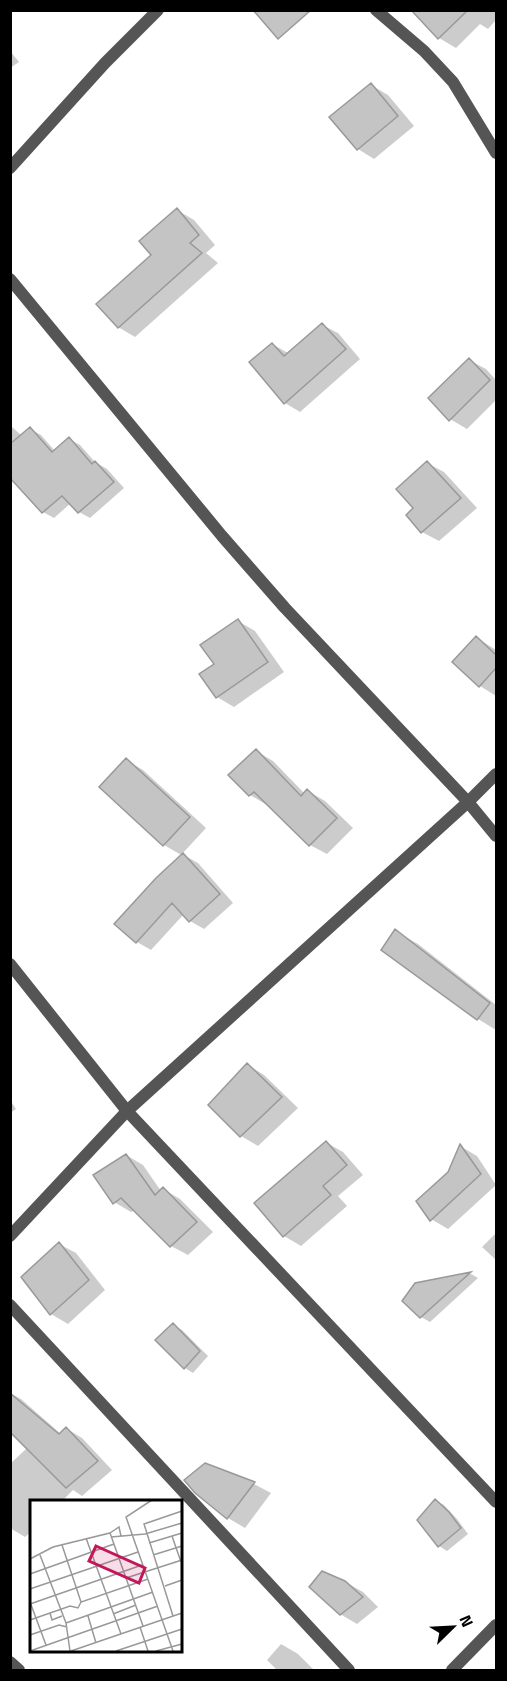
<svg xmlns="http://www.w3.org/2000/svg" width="507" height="1681" viewBox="0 0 507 1681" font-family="'Titillium Web',sans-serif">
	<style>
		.shadow { fill: #0003 }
		.building { fill: #c4c4c4; stroke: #999; stroke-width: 1.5 }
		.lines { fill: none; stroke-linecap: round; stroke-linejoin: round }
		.minor { stroke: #555; stroke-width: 12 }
		.inset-road { fill: none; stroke: #999; stroke-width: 1.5 }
		.view { fill: #c2185b; fill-opacity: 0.15; stroke: #c2185b; stroke-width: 3 }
		.inset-edge { fill: none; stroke: #000; stroke-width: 3 }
	</style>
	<rect width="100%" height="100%" fill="#fff"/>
	<path class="shadow" d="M413 10H496V20L488 29 480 24 456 48 439 38Z
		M10 51 19 62 10 68Z
		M371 85 388 95 414 126 374 159 358 149Z
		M177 210 194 220 215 245 206 253 218 263 135 337 118 327 153 255Z
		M322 325 338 333 360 359 300 412 285 403 251 363 272 344 288 353Z
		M469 360 486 369 496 380V400L467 429 450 419Z
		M10 425 22 436 30 429 41 435 55 451 69 439 80 445 95 462 107 469 124 488 90 518 79 512 71 503 54 518 43 512 10 475Z
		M427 463 444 472 477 508 439 541 422 532Z
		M238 621 255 631 284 672 234 707 217 697 216 665Z
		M477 638 496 650V696L480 686Z
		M256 751 273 761 305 794 308 791 325 801 353 828 327 854 310 845 268 804 267 805 250 795Z
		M126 760 143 770 206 828 182 854 198 863 233 903 204 929 190 921 184 914 151 950 137 942 183 856 164 845 101 787Z
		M395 931 418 944 496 1005V1030L478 1019 383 949Z
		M248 1065 264 1075 298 1108 258 1146 241 1136Z
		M10 1100 16 1109 10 1113Z
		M327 1143 343 1152 363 1175 338 1196 347 1206 301 1246 284 1236Z
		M460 1146 477 1156 496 1185 448 1229 431 1219Z
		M126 1155 143 1165 161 1191 163 1189 180 1199 213 1232 188 1255 171 1246 135 1210 131 1212 114 1202Z
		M496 1233V1260L482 1247Z
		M59 1244 76 1253 105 1290 68 1324 51 1314Z
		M471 1274 478 1278 430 1322 421 1317 416 1284Z
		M173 1325 182 1330 208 1356 193 1373 185 1368 157 1340Z
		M10 1393 21 1399 61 1434 67 1429 82 1438 112 1470 82 1496 73 1490 62 1501H32V1531L25 1537 10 1528V1464L26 1449 10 1433Z
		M205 1464 254 1484 271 1493 245 1528 228 1518 196 1491Z
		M436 1501 444 1505 457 1519 468 1534 447 1551 439 1546 419 1520Z
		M345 1582 363 1592 378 1607 357 1624 340 1614Z
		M281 1644 298 1654 314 1670H277L267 1660Z"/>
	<path class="building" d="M253 10H311L278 39Z
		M411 10H468L438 39Z
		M371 83 398 116 357 150 329 117Z
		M177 208 199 235 190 243 202 253 118 328 96 304 151 255 139 241Z
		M322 323 346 349 284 404 249 362 272 343 284 356Z
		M469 358 490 380 449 421 428 398Z
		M30 427 52 452 69 437 92 464 95 461 114 482 78 513 62 496 42 513 10 478V444Z
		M427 461 461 498 421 533 406 515 413 508 396 489Z
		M238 619 268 662 216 698 199 674 214 664 200 645Z
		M476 636 496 655V668L479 687 452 662Z
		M256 749 301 796 307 789 337 818 309 846 254 792 249 796 228 775Z
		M126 758 190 817 163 846 99 787Z
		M183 853 220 894 189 922 172 903 136 943 114 924 156 878Z
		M395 929 490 1003 477 1020 381 950Z
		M247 1063 282 1097 240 1137 208 1105Z
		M326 1141 347 1165 323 1186 331 1195 283 1237 254 1203Z
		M460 1144 481 1174 430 1221 416 1201 448 1172Z
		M126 1154 155 1195 163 1187 197 1222 170 1247 121 1198 113 1204 93 1175Z
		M59 1242 89 1280 50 1315 21 1277Z
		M471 1272 420 1318 402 1301 415 1283Z
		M173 1323 200 1351 184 1369 155 1340Z
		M10 1393 59 1434 66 1427 98 1461 66 1488 10 1432Z
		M205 1463 255 1482 227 1519 195 1493 184 1480Z
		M435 1499 449 1512 461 1528 438 1547 417 1520Z
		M322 1571 345 1581 363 1597 340 1615 309 1587Z"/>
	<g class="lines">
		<path class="minor" d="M376 10 424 51 453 82 496 153
			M10 168 105 63 158 10
			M10 279 222 536 285 608 468 802 496 836
			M10 964 127 1111 496 1502
			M10 1236 127 1111 468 802 496 774
			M10 1305 349 1670
			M10 1662 19 1670
			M452 1670 496 1625"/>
	</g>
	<g transform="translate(30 1500)">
		<rect width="152" height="152" fill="#fff"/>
		<path class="inset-road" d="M122 0 96 17 143 151M80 33 89 27 91 36M142 36 151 62M81 37 115 34 152 23M56 38 91 134M119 43 152 33M32 45 51 102M10 55 36 123 40 151M123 55 152 46M0 59 23 47 80 33 113 126M0 74 84 44M96 78 152 60M135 86 152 80M0 89 108 52M0 102 16 145M0 104 112 65M20 113 22 120 32 116M83 114 106 105M58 116 66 143M143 116 114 24 152 11M0 120 40 106 48 108 51 102 118 79M36 123 123 92M110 127 118 151M0 135 29 125 37 127M0 151 128 106M41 151 152 113M86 151 152 129M126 151 152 144"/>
		<path class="view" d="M66 46 115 68 109 83 59 61Z"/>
		<rect width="152" height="152" class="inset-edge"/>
	</g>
	<rect width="507" height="1681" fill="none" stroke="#000000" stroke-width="24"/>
	<g transform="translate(453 1627) rotate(66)" stroke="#ffffff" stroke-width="4.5" paint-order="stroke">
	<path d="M0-4.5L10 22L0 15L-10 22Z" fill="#000000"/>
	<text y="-9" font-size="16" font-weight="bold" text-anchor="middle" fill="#000000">N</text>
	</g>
</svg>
